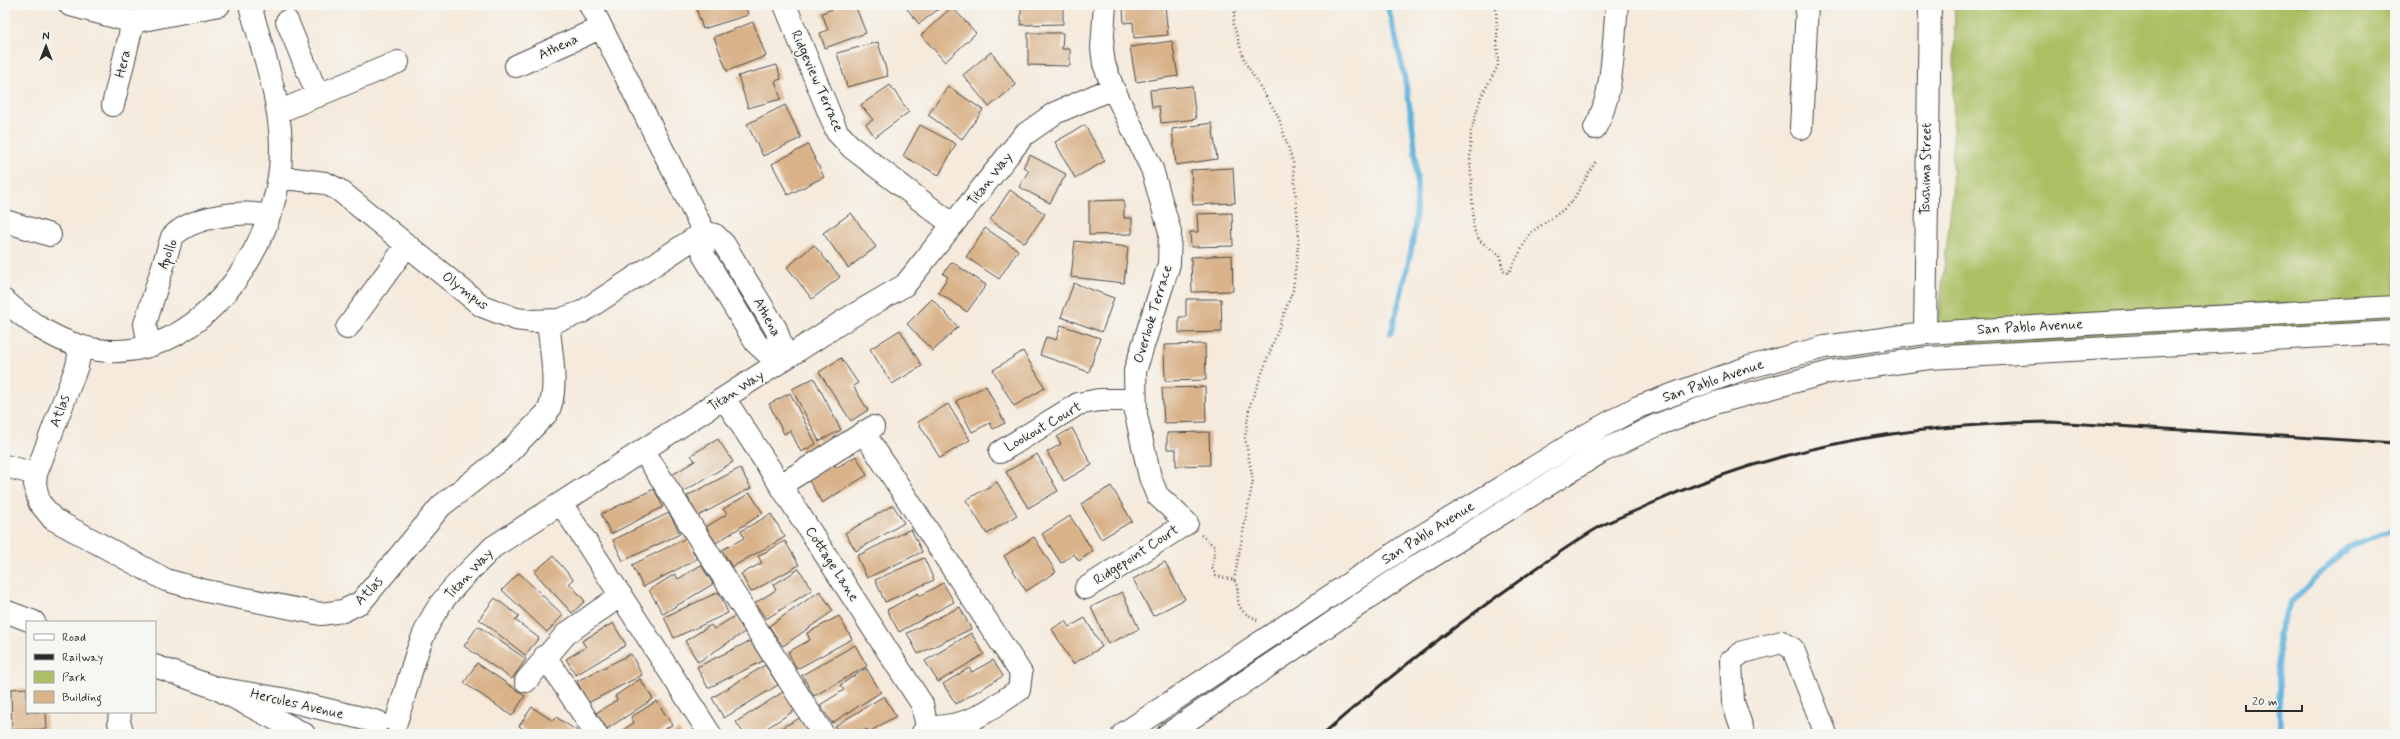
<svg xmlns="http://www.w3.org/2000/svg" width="2400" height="739" viewBox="0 0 2400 739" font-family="Mynerve,sans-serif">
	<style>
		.green { fill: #abbf64; stroke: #6b7548 }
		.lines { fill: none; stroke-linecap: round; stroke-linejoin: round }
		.stream { stroke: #62b4dd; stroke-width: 5.5 }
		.building { fill: #d9b28a }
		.minor-casing { stroke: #494846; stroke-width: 24 }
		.major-casing { stroke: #494846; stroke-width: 24 }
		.path { stroke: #494846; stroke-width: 2.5; stroke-dasharray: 1 3; stroke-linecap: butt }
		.minor { stroke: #fff; stroke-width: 22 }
		.major { stroke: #fff; stroke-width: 22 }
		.rail { stroke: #2b2b2b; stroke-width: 3 }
		.labels { text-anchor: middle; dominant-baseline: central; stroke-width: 3.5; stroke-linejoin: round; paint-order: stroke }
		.street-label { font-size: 14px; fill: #2b2b2b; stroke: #f6f6f2 }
	</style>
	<rect width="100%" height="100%" fill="#f6f6f2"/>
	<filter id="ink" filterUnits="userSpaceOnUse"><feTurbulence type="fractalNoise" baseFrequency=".025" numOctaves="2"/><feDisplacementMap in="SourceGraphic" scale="8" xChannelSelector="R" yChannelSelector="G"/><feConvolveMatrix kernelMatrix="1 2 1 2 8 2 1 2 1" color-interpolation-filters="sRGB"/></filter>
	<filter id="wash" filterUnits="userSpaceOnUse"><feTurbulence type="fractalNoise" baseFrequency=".012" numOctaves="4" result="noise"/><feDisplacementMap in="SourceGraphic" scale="16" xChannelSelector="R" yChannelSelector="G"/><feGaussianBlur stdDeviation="0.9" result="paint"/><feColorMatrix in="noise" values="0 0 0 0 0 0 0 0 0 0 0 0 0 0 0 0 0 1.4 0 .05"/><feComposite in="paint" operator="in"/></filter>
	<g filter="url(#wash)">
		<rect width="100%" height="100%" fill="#f5eadc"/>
		<path class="green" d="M1955 5H2395V322L1970 356 1937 329 1952 199Z"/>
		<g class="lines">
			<path class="stream" d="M1387 5C1407 75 1426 172 1412 245 1407 274 1398 304 1391 333
				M2280 734 2278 635 2291 602 2348 547 2389 531 2395 526"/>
		</g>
		<g id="blocks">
			<path class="building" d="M695 5H745L748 15 703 29Z
				M843 5H855L866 33 825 48 820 33 828 30 822 13Z
				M904 5H944L919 24Z
				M1021 5H1063V24L1021 25Z
				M1134 5H1165L1168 35 1134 38 1133 22 1124 23 1123 6Z
				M952 7 976 33 945 62 921 35Z
				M753 22 766 56 727 71 714 37Z
				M1028 33H1063L1062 49H1070V66L1028 65Z
				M1172 41 1178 76 1136 82 1130 47Z
				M878 42 888 76 847 87 837 53Z
				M991 52 1016 85 989 107 963 75Z
				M777 65 781 79 775 81 781 99 748 108 738 76Z
				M890 85 909 112 875 137 866 124 873 120 861 105Z
				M948 86 983 110 962 139 928 115Z
				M1192 86 1196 119 1161 123 1159 106 1152 107 1150 90Z
				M785 105 801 138 763 156 747 124Z
				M1212 123 1217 159 1176 165 1172 129Z
				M920 125 956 144 939 175 903 156Z
				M1085 125 1105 161 1075 178 1055 142Z
				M808 145 824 177 788 195 772 164Z
				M1030 155 1066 174 1050 203 1019 187 1029 170 1023 167Z
				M1233 168 1235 203 1193 205 1191 170Z
				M1010 190 1045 214 1025 243 990 220Z
				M1124 200V218H1132V234L1089 235V201Z
				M851 213 876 247 848 268 823 233Z
				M1232 213 1233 246 1191 247 1190 232H1198L1197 214Z
				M985 228 1018 250 999 279 966 257Z
				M1075 241 1128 247 1124 283 1071 277Z
				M814 245 840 277 812 299 787 267Z
				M1232 255 1233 291 1192 292 1191 257Z
				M952 262 986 285 967 312 938 292 948 277 943 274Z
				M1074 283 1114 298 1102 332 1061 317Z
				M932 299 958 327 933 351 907 324Z
				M1186 299H1221L1222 332 1179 333V317H1186Z
				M1061 325 1100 338 1089 372 1040 355 1046 337 1056 340Z
				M900 330 922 366 892 384 870 349Z
				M1205 344 1206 380 1165 381 1164 345Z
				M1023 351 1045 388 1014 406 993 370Z
				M841 358 858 383 853 386 868 410 851 421 819 372Z
				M814 378 841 430 819 441 792 389Z
				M986 386 1005 423 993 429 990 423 972 432 956 401Z
				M1205 387 1206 422 1164 423 1162 388Z
				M790 393 816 444 801 452 790 430 784 434 769 404Z
				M948 404 970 440 940 458 918 422Z
				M1072 428 1092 465 1064 481 1047 452 1061 444 1057 437Z
				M1209 432 1210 465 1176 466V449H1167V433Z
				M718 439 733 462 683 492 672 475 695 461 691 455Z
				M1037 454 1058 491 1028 508 1006 472Z
				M856 456 867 475 822 503 808 479 834 464 836 468Z
				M740 468 751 488 698 516 687 496Z
				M997 482 1017 515 987 534 966 500Z
				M1111 486 1132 521 1101 539 1081 504Z
				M654 489 663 507 611 534 601 514Z
				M750 493 763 513 716 543 706 527 727 514 723 509Z
				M893 505 904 523 856 551 845 533Z
				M669 513 680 534 623 561 613 540Z
				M771 514 785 537 732 567 722 550 744 538 741 531Z
				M1070 516 1093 551 1079 561 1074 554 1061 563 1042 534Z
				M911 529 922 552 867 578 857 556Z
				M1034 537 1056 572 1026 591 1004 556Z
				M686 538 697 559 643 587 632 565Z
				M785 541 799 565 751 592 741 574 762 563 758 556Z
				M553 556 573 579 569 583 585 601 572 613 534 572Z
				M924 558 934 580 885 602 875 580Z
				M1165 562 1185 599 1153 616 1133 579Z
				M701 565 713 584 663 614 649 590 675 574 678 579Z
				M799 569 812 590 766 619 755 603 776 590 773 585Z
				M519 573 563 615 547 632 502 590Z
				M943 583 954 602 899 632 887 610 918 593 920 596Z
				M820 591 833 611 783 646 769 626Z
				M719 592 728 613 674 638 664 617Z
				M1122 592 1139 629 1108 644 1091 607Z
				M495 598 519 616 515 620 539 638 525 655 479 619Z
				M960 607 971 629 918 654 907 633Z
				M735 616 745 632 698 662 685 641 711 625 714 629Z
				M839 616 852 639 797 669 788 652 810 640 807 633Z
				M1085 618 1102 647 1073 664 1052 629 1065 621 1069 627Z
				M613 623 626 645 576 675 566 659 586 647 582 641Z
				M478 626 526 659 512 679 464 646Z
				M971 633 984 654 938 682 925 661Z
				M752 640 763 661 708 688 697 667Z
				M855 645 867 666 814 696 802 675Z
				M631 654 642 675 588 703 577 681Z
				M993 660 1003 676 956 704 943 684 969 668 972 672Z
				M477 663 525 696 512 716 464 683Z
				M765 665 778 685 724 718 712 698Z
				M866 668 881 692 832 723 820 705 844 690 840 685Z
				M640 679 653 699 607 729 596 713 617 700 615 696Z
				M27 688V712H46L47 729 12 730 11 689Z
				M783 692 795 710 758 734H744L736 722Z
				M884 696 896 716 869 732 867 729 858 734H840L835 726Z
				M657 701 672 725 657 734H616L634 723 631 717Z
				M532 707 553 721 556 717 582 734H531L519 726Z
				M802 717 810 734H769Z
				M679 729 682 734H671Z"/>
		</g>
	</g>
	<g filter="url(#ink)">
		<use href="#blocks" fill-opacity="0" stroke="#494846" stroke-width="1"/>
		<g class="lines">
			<g class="minor-casing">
				<path id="minor" d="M70 5 133 22 219 5
					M785 5 837 132 852 148 953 225
					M287 21 318 96
					M516 66 600 28
					M113 105 133 22
					M278 112 398 62
					M1595 128C1614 95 1613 42 1617 5
					M1801 128 1807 5
					M279 177 325 183 339 190 482 306 516 319 532 321 559 320 582 312 704 232 590 5
					M5 221 50 235
					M704 232 715 235 724 244 776 329 781 345 783 360 768 354 756 343 704 256 702 244Z
					M5 301C28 321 51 338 80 346 182 376 266 267 279 177 288 119 265 60 250 5
					M347 328 407 245
					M1925 333 1930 5
					M81 346 77 366 36 474 35 484 39 502 53 519 166 580 206 591 321 614 343 611 361 602 441 506 506 455 547 413C560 392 550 346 548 321
					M149 346 145 324 172 237C192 216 242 210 269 216
					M724 398 922 704 927 727 922 734
					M864 433 1021 673 1019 690C986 712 969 728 927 727
					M643 450 823 734
					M1000 452 1078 404 1099 400H1135
					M5 466 36 474
					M781 485 873 427
					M561 503 710 734
					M1086 588 1187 523 1157 495 1150 477 1136 415 1135 371 1169 264 1170 232 1152 169 1113 88 1104 64 1102 48 1105 5
					M5 611 34 622
					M545 656 596 734
					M155 666 216 688 304 734
					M526 681 566 634 621 595
					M216 688 282 699 378 722
					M120 712 119 722 123 734
					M396 722C409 684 416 640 439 606 454 584 475 566 493 547L845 320 905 285 1024 135 1055 113 1113 88
					M1744 734 1733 702 1731 661 1743 652 1782 642 1793 649 1826 734"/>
			</g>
			<g class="major-casing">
				<path id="major" d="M1123 734 1407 545 1590 433 1638 407 1749 367 1825 347 1925 333 2395 307
					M1168 734 1407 572 1601 452 1657 425 1715 403 1830 372 1929 358 2395 332"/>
			</g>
			<path class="path" d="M1496 5 1498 66 1481 97 1471 131 1470 158 1474 230 1480 241 1500 255 1503 270 1508 273 1511 269 1530 233 1563 210 1573 200 1596 161
				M1201 535 1215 547 1212 568 1216 576 1234 580C1242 593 1234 600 1242 610 1245 615 1253 616 1258 621
				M1234 580 1253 480 1245 438 1249 408 1293 290 1299 237 1293 162 1278 116 1245 62 1233 23 1236 5"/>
			<use href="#minor" class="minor"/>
			<use href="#major" class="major"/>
			<path class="rail" d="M1323 734C1381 683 1443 635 1506 590 1537 568 1568 545 1601 526 1615 519 1631 513 1646 506 1776 446 1908 424 2051 422L2395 443"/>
		</g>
	</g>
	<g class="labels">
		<g class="street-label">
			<text transform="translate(558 47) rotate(-25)">Athena</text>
			<text transform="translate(123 64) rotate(-77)">Hera</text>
			<text transform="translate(817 81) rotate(66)">Ridgeview Terrace</text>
			<text transform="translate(1926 169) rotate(-89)">Tsushima Street</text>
			<text transform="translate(990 179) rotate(-52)">Titan Way</text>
			<text transform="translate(168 254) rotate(-69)">Apollo</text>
			<text transform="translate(465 291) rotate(37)">Olympus</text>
			<text transform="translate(1153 314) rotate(-73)">Overlook Terrace</text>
			<text transform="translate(767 317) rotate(61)">Athena</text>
			<text transform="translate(2030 327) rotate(-3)">San Pablo Avenue</text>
			<text transform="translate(1713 381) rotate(-19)">San Pablo Avenue</text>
			<text transform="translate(736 391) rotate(-33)">Titan Way</text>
			<text transform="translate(60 411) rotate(-70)">Atlas</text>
			<text transform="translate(1043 427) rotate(-30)">Lookout Court</text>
			<text transform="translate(1428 533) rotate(-32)">San Pablo Avenue</text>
			<text transform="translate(1136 555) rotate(-33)">Ridgepoint Court</text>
			<text transform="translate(832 564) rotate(57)">Cottage Lane</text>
			<text transform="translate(469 574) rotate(-47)">Titan Way</text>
			<text transform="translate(369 591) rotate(-46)">Atlas</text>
			<text transform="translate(297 704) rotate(13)">Hercules Avenue</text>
		</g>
	</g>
	<rect width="2400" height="739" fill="none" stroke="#f6f6f2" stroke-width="20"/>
	<rect x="26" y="621" width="130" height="92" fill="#f6f6f2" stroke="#a5a5a2"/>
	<rect x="34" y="634" width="20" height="6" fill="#ffffff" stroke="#a5a5a2"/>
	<text x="62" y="641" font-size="12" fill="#2b2b2b">Road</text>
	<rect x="34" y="654" width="20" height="6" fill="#2b2b2b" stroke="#a5a5a2"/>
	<text x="62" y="661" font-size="12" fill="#2b2b2b">Railway</text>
	<rect x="34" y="671" width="20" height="12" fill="#abbf64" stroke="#a5a5a2"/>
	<text x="62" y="681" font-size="12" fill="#2b2b2b">Park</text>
	<rect x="34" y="691" width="20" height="12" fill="#d9b28a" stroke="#a5a5a2"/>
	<text x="62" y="701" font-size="12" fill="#2b2b2b">Building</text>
	<g transform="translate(46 46)" stroke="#f6f6f2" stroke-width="3" paint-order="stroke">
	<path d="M0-3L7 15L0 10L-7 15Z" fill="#2b2b2b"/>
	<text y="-6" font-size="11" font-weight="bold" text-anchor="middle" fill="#2b2b2b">N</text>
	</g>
	<path d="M2246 705v6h56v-6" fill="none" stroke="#2b2b2b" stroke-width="2"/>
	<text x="2252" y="705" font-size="12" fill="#2b2b2b" stroke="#f6f6f2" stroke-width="3" paint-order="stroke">20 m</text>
</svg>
